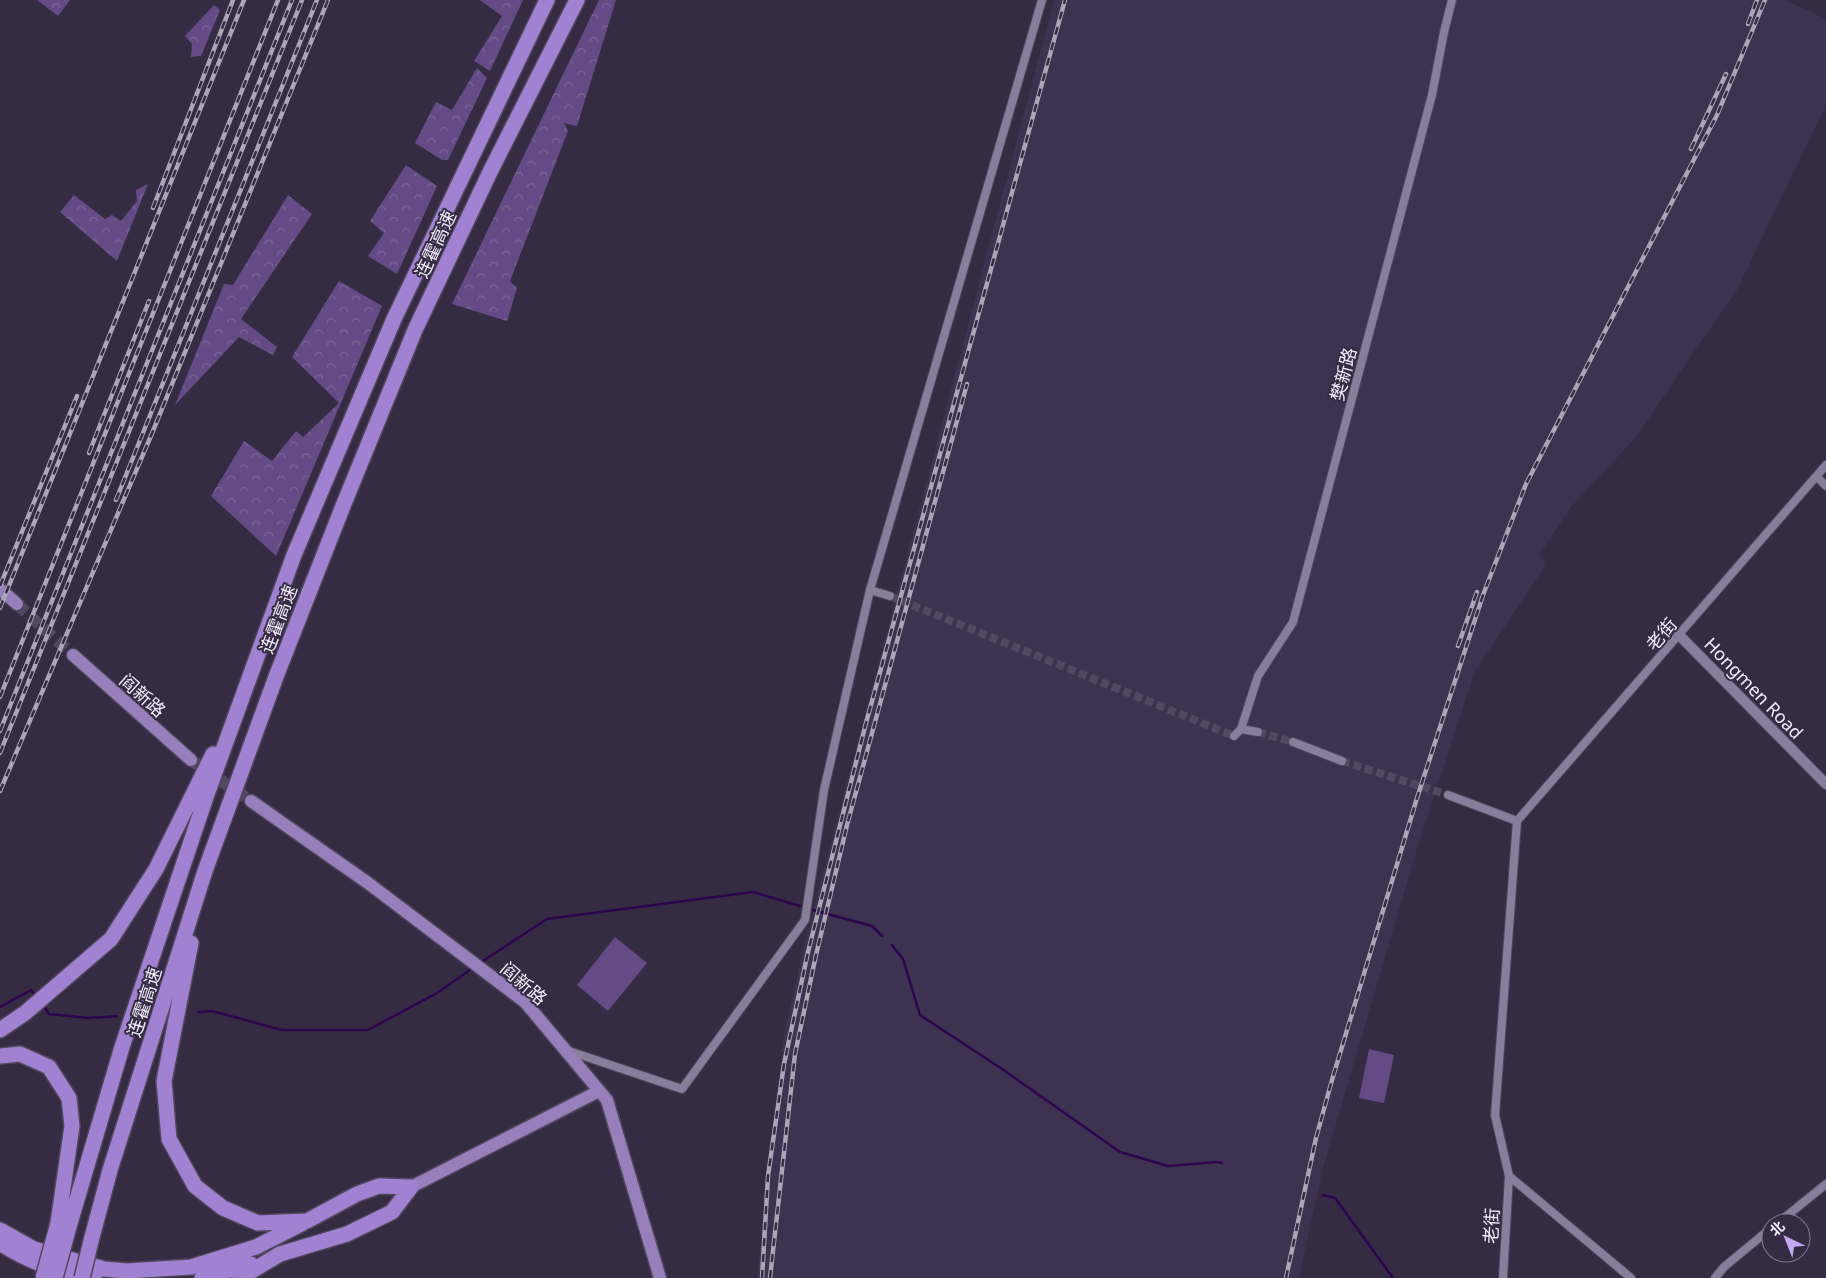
<svg xmlns="http://www.w3.org/2000/svg" width="1826" height="1278" viewBox="0 0 1826 1278" font-family="'Noto Sans','Noto Sans SC',sans-serif">
	<style>
		.built { fill: #3e3251 }
		.forest { fill: url(#forest-crowns) }
		.pitch { fill: #644b86 }
		.lines { fill: none; stroke-linecap: round; stroke-linejoin: round }
		.stream { stroke: #2c054e; stroke-width: 2.5 }
		.minor-tunnel { stroke: #51495f; stroke-width: 8; stroke-dasharray: 8 4; stroke-linecap: butt }
		.primary-tunnel { stroke: #51495f; stroke-width: 12; stroke-dasharray: 12 6; stroke-linecap: butt }
		.minor-casing { stroke: #50475c; stroke-width: 10 }
		.tertiary-casing { stroke: #50475c; stroke-width: 12 }
		.primary-casing { stroke: #50475c; stroke-width: 15 }
		.motorway-casing { stroke: #50475c; stroke-width: 18 }
		.minor { stroke: #887d9a; stroke-width: 8 }
		.tertiary { stroke: #887d9a; stroke-width: 10 }
		.primary { stroke: #977fbc; stroke-width: 12 }
		.motorway { stroke: #a181d2; stroke-width: 15 }
		.rail-casing { stroke: #aca5b8; stroke-width: 4.5 }
		.rail { stroke: #352c44; stroke-width: 2.5; stroke-dasharray: 8; stroke-linecap: butt }
		.motorway-bridge-casing { stroke: #50475c; stroke-width: 18; stroke-linecap: butt }
		.motorway-bridge { stroke: #a181d2; stroke-width: 15 }
		.labels { text-anchor: middle; dominant-baseline: central; stroke-width: 4; stroke-linejoin: round; paint-order: stroke }
		.street-label { font-size: 18px; fill: #f1ebfb; stroke: #352c44 }
	</style>
	<defs>
		<pattern id="forest-crowns" width="20" height="18" patternUnits="userSpaceOnUse" patternTransform="scale(1.25)"><rect width="20" height="18" fill="#644b86"/><path d="M2 6a3 3 0 1 1 6 0M12 15a3 3 0 1 1 6 0" fill="none" stroke="#7b6598"/></pattern>
	</defs>
	<rect width="100%" height="100%" fill="#352c44"/>
	<path class="built" d="M1054 0H1785L1826 19V105L1736 292 1695 350 1637 436 1571 507 1539 555 1546 565 1475 671 1416 852 1323 1168 1299 1278H757L784 1035 805 941Z"/>
	<path class="forest" d="M37 0H70L58 16Z
		M480 0H523L490 71 474 61 502 16Z
		M599 0H616L577 126 564 123 568 131 510 281 517 288 507 321 452 304Z
		M214 5 220 10 201 56 191 57 192 44 185 36Z
		M477 68 487 78 448 160H442L415 143 436 102 452 110Z
		M406 165 437 186 397 274 368 256 384 233 370 221Z
		M148 184 117 261 60 212 74 195 105 219 112 215 121 221 137 201 136 190Z
		M288 195 312 214 241 319 277 347 273 355 239 337 175 405 224 284 233 285Z
		M339 281 382 306 276 556 211 496 244 441 272 461 296 431 303 437 339 403 292 357Z"/>
	<path class="pitch" d="M615 937 647 963 608 1011 577 985Z
		M1369 1049 1394 1055 1384 1103 1359 1098Z"/>
	<g class="lines">
		<path class="stream" d="M813 910 872 926 882 936
			M892 945 903 959 920 1015 1005 1071 1120 1152 1168 1166 1217 1162 1222 1163
			M483 961 547 919 753 892 800 906
			M0 1007 31 990 34 994
			M45 1008 49 1014 89 1018 117 1016
			M198 1012 212 1011 282 1030H368L437 993 470 970
			M1323 1195 1335 1198 1393 1278"/>
		<path class="minor-tunnel" d="M890 596 1234 736
			M1258 732 1293 742
			M1342 761 1448 795"/>
		<path class="primary-tunnel" d="M17 604 73 655
			M191 760 251 801"/>
		<g class="minor-casing">
			<path id="minor" d="M1817 477 1826 486
				M870 590 890 596
				M1258 732 1241 729 1258 676 1293 622 1432 95 1444 32 1452 0
				M1234 736 1241 729
				M1293 742 1342 761
				M1448 795 1517 821 1495 1115 1509 1176 1503 1278
				M1517 821 1826 465
				M566 1050 682 1089 805 920 824 790 870 590 1042 0
				M1509 1176 1631 1278
				M1778 1223 1826 1184
				M1715 1278 1724 1267 1771 1228"/>
		</g>
		<g class="tertiary-casing">
			<path id="tertiary" d="M1679 635 1826 784"/>
		</g>
		<g class="primary-casing">
			<path id="primary" d="M0 589 17 604
				M73 655 191 760
				M251 801 368 883 525 1002 607 1100 660 1278
				M411 1187 599 1091"/>
		</g>
		<g class="motorway-casing">
			<path id="motorway" d="M191 943 164 1081 169 1139 195 1186 223 1208 258 1223 307 1221 357 1194 379 1186 411 1187 392 1212 347 1234 280 1254 240 1278
				M0 1030 25 1013 111 939 156 869 213 754
				M0 1056 20 1054 49 1067 69 1098 72 1126 58 1223
				M70 1223 122 1047 206 797 294 555 394 319 547 0
				M0 1230 34 1249 104 1269 127 1271 191 1267 256 1247 303 1223
				M91 1241 110 1170 205 871 277 674 343 506 415 330 490 172 577 0
				M0 1243C29 1262 60 1273 94 1278
				M202 1278 251 1264"/>
		</g>
		<use href="#minor" class="minor"/>
		<use href="#tertiary" class="tertiary"/>
		<use href="#primary" class="primary"/>
		<use href="#motorway" class="motorway"/>
		<g class="rail-casing">
			<path id="rail" d="M1748 24 1757 0
				M1691 149 1726 74
				M153 208 233 0
				M89 453 149 301
				M116 500 317 0
				M0 586 77 396
				M0 608 244 0
				M1458 646 1477 592
				M0 697 278 0
				M0 731 292 0
				M0 753 302 0
				M0 791 153 431 328 0
				M762 1278 768 1176 784 1064 808 952 866 723 1065 0
				M770 1278 795 1054 816 955 847 825 967 384
				M1286 1278 1316 1138 1332 1080 1417 798 1483 595 1526 484 1717 115 1765 0"/>
		</g>
		<use href="#rail" class="rail"/>
		<g class="motorway-bridge-casing">
			<path id="motorway-bridge" d="M43 1278 58 1223
				M55 1278 70 1223
				M82 1278 91 1241"/>
		</g>
		<use href="#motorway-bridge" class="motorway-bridge"/>
	</g>
	<g class="labels">
		<g class="street-label">
			<text transform="translate(435 244) rotate(-65)">连霍高速</text>
			<text transform="translate(1343 374) rotate(-75)">樊新路</text>
			<text transform="translate(278 619) rotate(-69)">连霍高速</text>
			<text transform="translate(1661 634) rotate(-49)">老街</text>
			<text transform="translate(1754 688) rotate(46)">Hongmen Road</text>
			<text transform="translate(143 695) rotate(42)">阎新路</text>
			<text transform="translate(524 983) rotate(41)">阎新路</text>
			<text transform="translate(144 1002) rotate(-72)">连霍高速</text>
			<text transform="translate(1491 1226) rotate(-87)">老街</text>
		</g>
	</g>
	<g transform="translate(1786 1238) rotate(317)"><circle r="24" fill="#352c44" stroke="#80788d"/>
	<path d="M0-4L9 19L0 12L-9 19Z" fill="#c4a7f1"/>
	<text y="-8" font-size="14" font-weight="bold" text-anchor="middle" fill="#f1ebfb">北</text>
	</g>
</svg>
